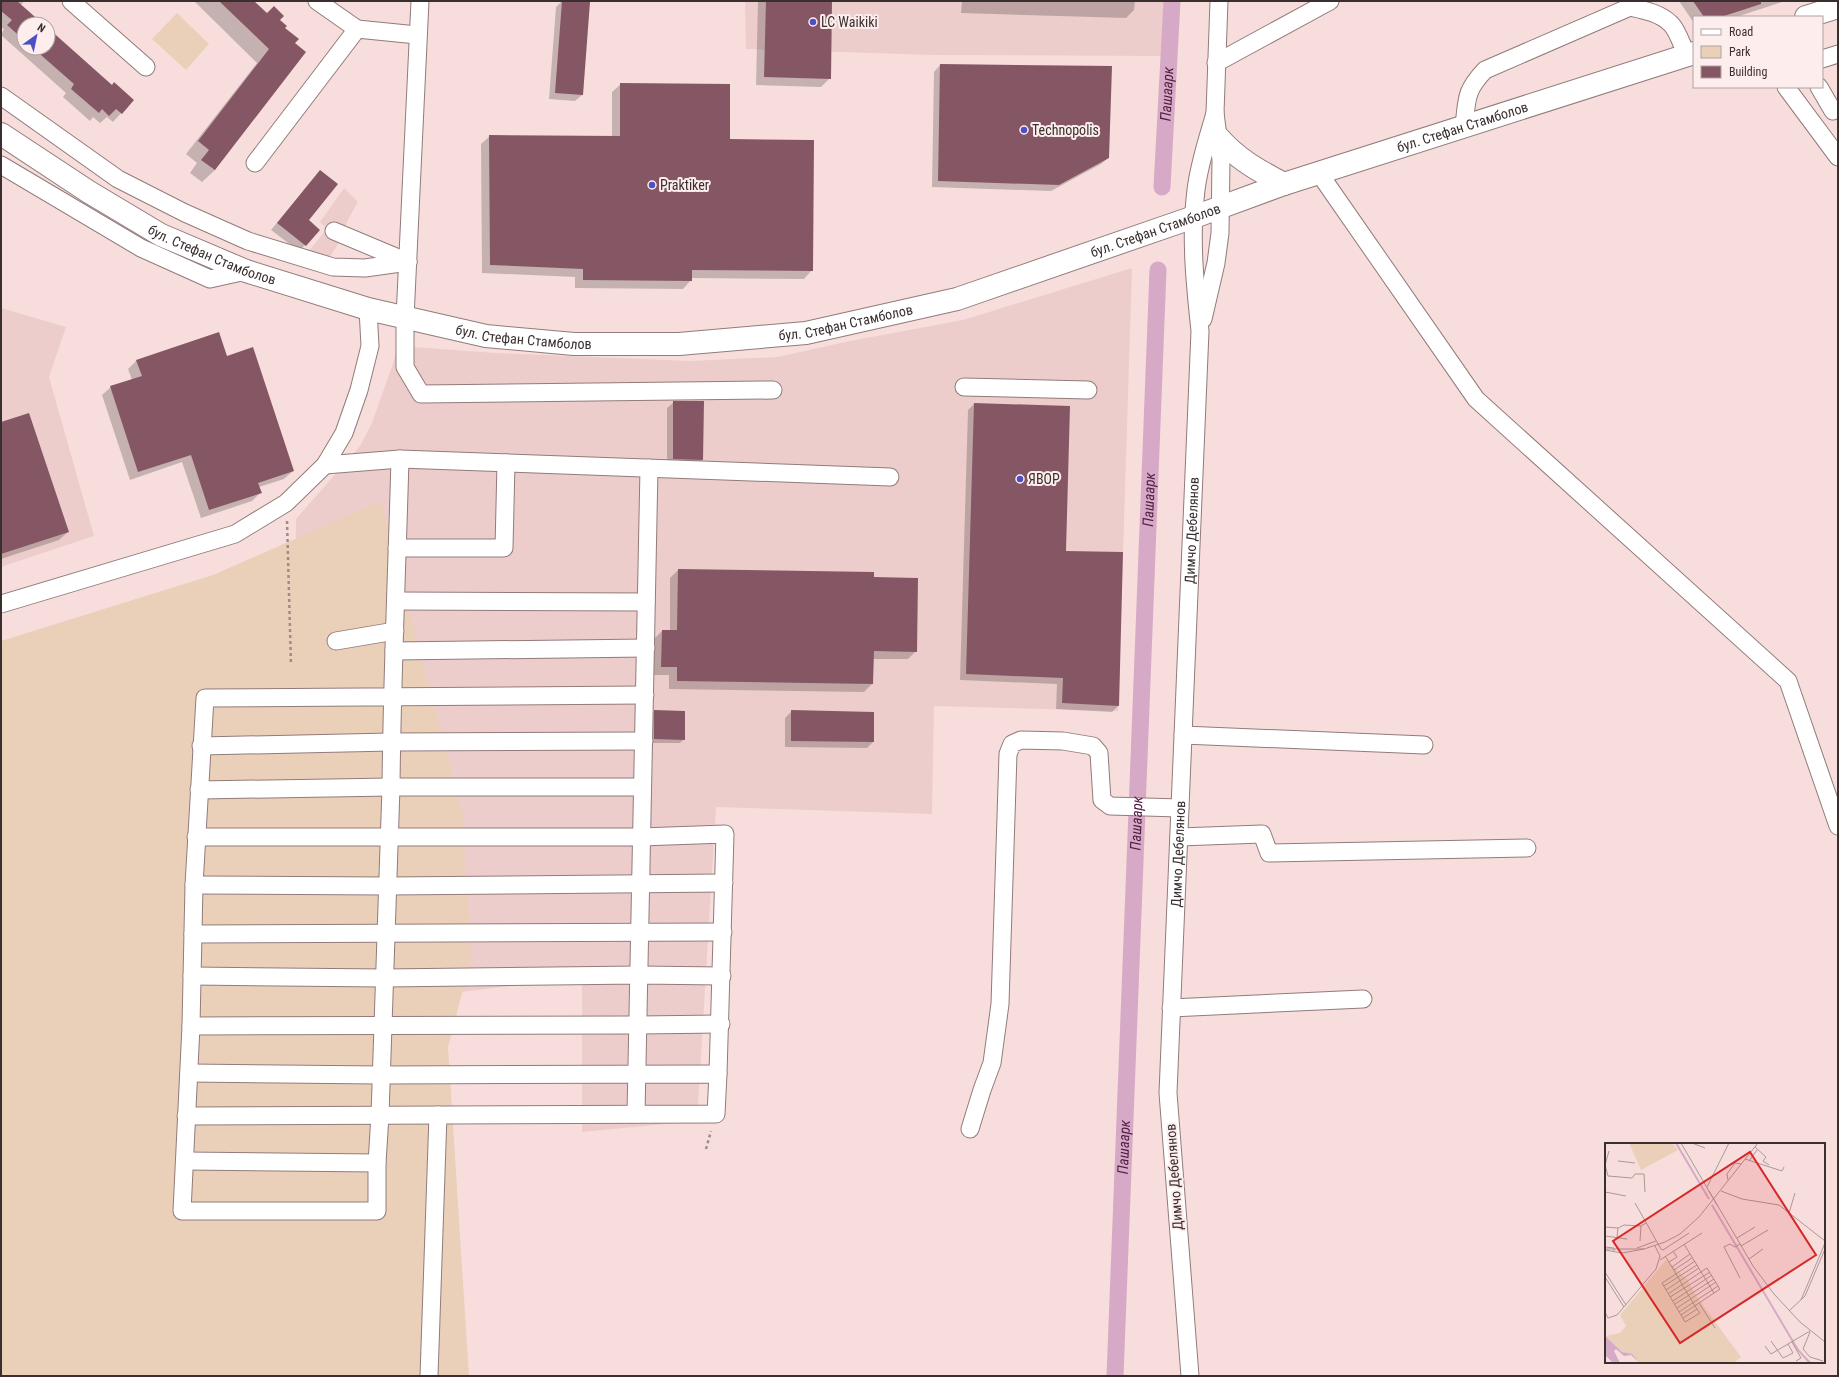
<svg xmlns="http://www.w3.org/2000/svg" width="1839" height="1377" viewBox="0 0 1839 1377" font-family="'Roboto Condensed',sans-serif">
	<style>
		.built { fill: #edcdcb }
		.green { fill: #ead0b9 }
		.shadow { fill: #0003 }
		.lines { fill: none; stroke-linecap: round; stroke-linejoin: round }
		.canal { stroke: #d6aac7; stroke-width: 17 }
		.building { fill: #855765 }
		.minor-casing { stroke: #927b7a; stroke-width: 19 }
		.major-casing { stroke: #927b7a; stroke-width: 24 }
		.path { stroke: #9e8c8b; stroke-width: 2.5; stroke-dasharray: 3 3; stroke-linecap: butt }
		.minor { stroke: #fff; stroke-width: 17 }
		.major { stroke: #fff; stroke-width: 22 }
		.poi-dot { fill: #4e4fc5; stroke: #fdeeed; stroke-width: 1.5 }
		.labels { text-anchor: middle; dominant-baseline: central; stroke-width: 4; stroke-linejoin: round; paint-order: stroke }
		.poi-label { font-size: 14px; fill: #392f2f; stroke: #fdeeed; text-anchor: start }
		.street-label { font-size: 14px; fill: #392f2f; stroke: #fdeeed }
		.water-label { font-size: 15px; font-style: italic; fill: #501c42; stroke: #fdeeed }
		.inset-river { fill: none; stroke: #d6aac7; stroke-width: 2 }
		.inset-road { fill: none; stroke: #ab9897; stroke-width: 1 }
		.view { fill: #d62828; fill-opacity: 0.15; stroke: #d62828; stroke-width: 2 }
		.inset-edge { fill: none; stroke: #392f2f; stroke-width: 2 }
	</style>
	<rect width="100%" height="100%" fill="#f7dedd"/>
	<path class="built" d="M745 1H1172L1170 56 933 55 746 49Z
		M344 188 358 202 349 218 337 246 326 262 307 253 327 229 320 222Z
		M1132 268 1118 711 934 706 932 814 716 807 697 1121 582 1132V977L437 995 295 650 296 519 360 446 372 423 399 346 496 353 690 361 777 357 850 341 963 320Z
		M1 308 66 327 49 377 94 536 1 567Z"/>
	<path class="green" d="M177 13 209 44 186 70 152 39Z
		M381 501 463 816 471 959 448 1047 469 1376H1V641L213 575Z"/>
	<path class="shadow" d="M1 1H24L21 5 42 24H24V48H48V30L112 86 133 100 113 122 107 117 100 123 93 117 90 121 63 97 66 93 1 35 4 29 1 27Z
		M194 1H253L267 15 279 20 284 28 215 170 202 182 190 173 197 163 186 154 257 63Z
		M562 1 589 3 582 95 575 101 549 99 556 7Z
		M758 1H831L830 78 821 87 756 85Z
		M962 1H1135L1134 10 1126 18 961 13Z
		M1679 1H1785L1736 17H1694V23Z
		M940 65 1111 67 1108 158 1101 164 1051 191 932 187 934 72Z
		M621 84 729 140 812 270 804 279 691 278V280L683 289 575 288V277L482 273 481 144 490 136 612 137V92Z
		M320 171 307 220 305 245 299 251 271 230Z
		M226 357 293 471 284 479 259 487 260 493 252 501 201 518 182 462 130 480 102 395 111 387 132 380 128 369 137 360Z
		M674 402 702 460 696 466 667 465V408Z
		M974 404 1065 552 1118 706 1112 712 1056 709 1057 684 960 680 968 410Z
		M1 423 68 532 59 540 1 559Z
		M678 570 873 578 916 651 908 659H873L872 684 864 692 669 689V675H653L654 639 662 631H670V578Z
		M655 711 684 739 680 743H650L651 715Z
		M792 711 873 742 867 748 785 747V718Z"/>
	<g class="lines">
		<g class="canal">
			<path id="s1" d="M1162 187 1172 1"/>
			<path id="s2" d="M1115 1376 1158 270"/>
		</g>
	</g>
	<path class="building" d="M1 1H17L43 24H24V40L7 25 12 20 1 11Z
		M219 1H254L267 13 274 6 284 16 280 20 287 26 285 28 299 39 295 43 306 52 215 170 201 160 209 150 198 141 269 49Z
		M562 1 590 2 583 95 555 93Z
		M766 1H832L831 79 764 77Z
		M1693 1H1761V4L1721 17H1704Z
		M48 28 112 85 114 82 134 100 122 114 116 109 109 116 102 109 99 113 71 89 74 84 33 48H48Z
		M940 64 1112 66 1109 158 1059 185 938 181Z
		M620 83 730 84V139L814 140 813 271 692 270V281L583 280V269L490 265 489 135 620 136Z
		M320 170 338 184 309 220 320 230 306 246 277 223Z
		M219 332 227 356 253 347 294 471 258 483 262 493 209 510 191 455 138 472 110 386 142 376 136 360Z
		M673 401H704L703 460 673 459Z
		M974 403 1070 406 1066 551 1123 552 1119 706 1062 703 1063 678 966 674Z
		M29 413 69 532 1 554V422Z
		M678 569 874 572V577L918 578 917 652 874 651 873 684 677 681V667H661L662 630H677Z
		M654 710 685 711V740L654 739Z
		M791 710 874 712V742L791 741Z"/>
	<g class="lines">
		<g class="minor-casing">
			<g id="minor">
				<path d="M71 1 146 67"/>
				<path d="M317 1 357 29"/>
				<path d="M420 1 405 318V367L421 394 773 390"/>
				<path d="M1822 59 1838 54"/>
				<path d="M1216 63 1330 1"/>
				<path d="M1786 87 1838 157"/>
				<path d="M1819 87 1833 111"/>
				<path d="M1 96 118 179 185 213 248 241 333 267 365 268 408 262"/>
				<path d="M1464 127C1467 99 1465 91 1485 70L1630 7C1644 10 1660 13 1671 24 1678 31 1682 46 1687 55"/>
				<path d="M255 163 357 29 417 35"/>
				<path d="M1 165 141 248 210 279 246 271"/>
				<path d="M1319 173 1476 399 1788 681 1838 826"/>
				<path d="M334 231 408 262"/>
				<path d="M1203 319 1216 263 1220 233 1221 160 1215 113 1219 1"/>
				<path d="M964 387 1088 390"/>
				<path d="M400 459C397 568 392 678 391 787L380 1115 377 1163V1211H182L191 1026 194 885 205 698 645 695"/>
				<path d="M325 465 400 459 890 477"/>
				<path d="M397 548H504L506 463"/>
				<path d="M396 601 646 602"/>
				<path d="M1 604 235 534 286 503 325 465 344 433 359 390 370 346 368 309"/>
				<path d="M336 641 395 631"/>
				<path d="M394 651 646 648"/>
				<path d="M1183 735 1424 745"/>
				<path d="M201 746 391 742 644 741"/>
				<path d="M199 790 391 787H642"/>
				<path d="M196 837H641L725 834 718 1074"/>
				<path d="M1179 837 1262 834 1269 853 1527 848"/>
				<path d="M194 885 387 886 724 883"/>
				<path d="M193 934 723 932"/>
				<path d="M192 976 384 978 639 975 722 976"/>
				<path d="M1171 1008 1363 999"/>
				<path d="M191 1026 638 1025 721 1024"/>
				<path d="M636 1114 649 468"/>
				<path d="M186 1116 716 1114 718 1074 381 1075 189 1073"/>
				<path d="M970 1129 982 1090 992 1063 1000 1004 1008 754 1012 744 1021 740 1063 741 1093 746 1099 753 1102 800 1110 806 1180 808"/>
				<path d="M185 1161 377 1163"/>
				<path d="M429 1376 438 1115"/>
				<path id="s3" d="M1190 1376 1168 1093 1200 331C1195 284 1190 238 1196 190 1199 164 1208 138 1215 113"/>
			</g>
		</g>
		<g class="major-casing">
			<g id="major">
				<path d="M1806 17 1838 7"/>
				<path id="s4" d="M1 134 89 192 161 235 246 271 368 309 486 336 574 344H679L806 333 957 299 1194 217 1284 184 1694 53"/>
				<path d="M1218 137C1237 159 1259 171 1284 184"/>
			</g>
		</g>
		<path class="path" d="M287 521 291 665
			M706 1149 711 1131"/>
		<use href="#minor" class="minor"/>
		<use href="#major" class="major"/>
	</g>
	<g class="poi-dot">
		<circle cx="813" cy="22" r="4"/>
		<circle cx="1024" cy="130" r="4"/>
		<circle cx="652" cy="185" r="4"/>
		<circle cx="1020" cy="479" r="4"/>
	</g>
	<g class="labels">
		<g class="poi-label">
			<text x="821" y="22">LC Waikiki</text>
			<text x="1032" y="130">Technopolis</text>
			<text x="660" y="185">Praktiker</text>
			<text x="1028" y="479">ЯВОР</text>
		</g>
		<g class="street-label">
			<text stroke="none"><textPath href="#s4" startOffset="1540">бул. Стефан Стамболов</textPath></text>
			<text stroke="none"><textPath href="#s4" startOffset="1216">бул. Стефан Стамболов</textPath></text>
			<text stroke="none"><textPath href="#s4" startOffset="244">бул. Стефан Стамболов</textPath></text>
			<text stroke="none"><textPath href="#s4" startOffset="892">бул. Стефан Стамболов</textPath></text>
			<text stroke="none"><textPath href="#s4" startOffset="568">бул. Стефан Стамболов</textPath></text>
			<text stroke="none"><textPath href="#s3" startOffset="847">Димчо Дебелянов</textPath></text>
			<text stroke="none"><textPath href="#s3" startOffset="523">Димчо Дебелянов</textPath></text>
			<text transform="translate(1174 1177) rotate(-94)">Димчо Дебелянов</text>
		</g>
		<g class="water-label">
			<text stroke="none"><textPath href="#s1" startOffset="93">Пашаарк</textPath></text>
			<text stroke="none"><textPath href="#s2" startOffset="877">Пашаарк</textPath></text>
			<text stroke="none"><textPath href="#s2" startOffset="553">Пашаарк</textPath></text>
			<text stroke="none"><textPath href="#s2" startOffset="229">Пашаарк</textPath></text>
		</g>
	</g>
	<g transform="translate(1605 1143)">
		<rect width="220" height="220" fill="#f7dedd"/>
		<path d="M24 0H67L73 7 36 27ZM61 117 82 136 92 154 136 214 129 220H35L25 211 17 209 0 193 15 190 21 183 15 172Z" fill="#ead0b9"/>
		<path d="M0 193 17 209 27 211 35 220 26 212 19 213 11 206 9 208 15 220H8L0 212Z" fill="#d6aac7"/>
		<path class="inset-river" d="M71 0 104 56M107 62 193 207 205 220"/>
		<path class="inset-road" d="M76 0 112 62M87 0 100 5M150 4 161 14 158 18 164 22M140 16 177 28 179 24M13 18 30 20M144 18 152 7M0 22 3 33 27 35 30 31H39L40 49M0 22 4 8M123 37 122 31 130 20 136 21M102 44 124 0M104 48 148 123 169 151 195 179 220 199M116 48 137 56 174 62 220 98M0 49 21 53M30 60 56 106 58 107 84 90M184 70 190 50M0 84 13 85 12 94M13 85 19 82 36 83M0 93 22 96M132 95 150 84M35 98 36 83 41 80M79 101 109 150M136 103 163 87M0 104 9 105V108M32 105 51 98M0 106H39L60 99 75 91 94 74 153 0M0 107 17 110 39 106M60 113 67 124 71 131 73 134 75 138 90 163 92 166 95 170 80 179 57 140 71 131 90 118M144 116 158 106M55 117 97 90M64 119 72 114 68 108M67 124 85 111M69 127 87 115M0 129 21 162M0 134 19 164M135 135 119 104 125 101 130 104 135 101M59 143 92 122M61 147 94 125M63 151 102 125 113 143M65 154 105 129M196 157 220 100M68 158 107 132M94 160 110 185M70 161 109 136M72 165 111 139M184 168 200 153 220 106M0 169 3 175 12 172 51 126 55 113 50 103M74 169 113 143 115 146M76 172 115 146M78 175 92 166M205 189 198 206 205 214 218 218M166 198 178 215 188 210 183 201M187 199 196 215 191 218M160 203 166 211 205 188"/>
		<path class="view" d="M145 9 211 112 75 200 8 98Z"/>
		<rect width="220" height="220" class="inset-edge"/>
	</g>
	<rect width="1839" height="1377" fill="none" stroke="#392f2f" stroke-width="4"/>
	<rect x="1693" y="16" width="130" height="72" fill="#fdeeed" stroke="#afa2a1"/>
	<rect x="1701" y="29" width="20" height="6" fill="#ffffff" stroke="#afa2a1"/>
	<text x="1729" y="36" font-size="12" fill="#392f2f">Road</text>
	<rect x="1701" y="46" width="20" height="12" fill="#ead0b9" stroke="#afa2a1"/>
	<text x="1729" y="56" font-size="12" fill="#392f2f">Park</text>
	<rect x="1701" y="66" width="20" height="12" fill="#855765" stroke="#afa2a1"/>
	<text x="1729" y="76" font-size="12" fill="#392f2f">Building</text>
	<g transform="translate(36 36) rotate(33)"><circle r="19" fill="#fdeeed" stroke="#afa2a1"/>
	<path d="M0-3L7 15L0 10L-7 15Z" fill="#4e4fc5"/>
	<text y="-6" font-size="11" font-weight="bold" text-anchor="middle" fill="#392f2f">N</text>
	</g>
</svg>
